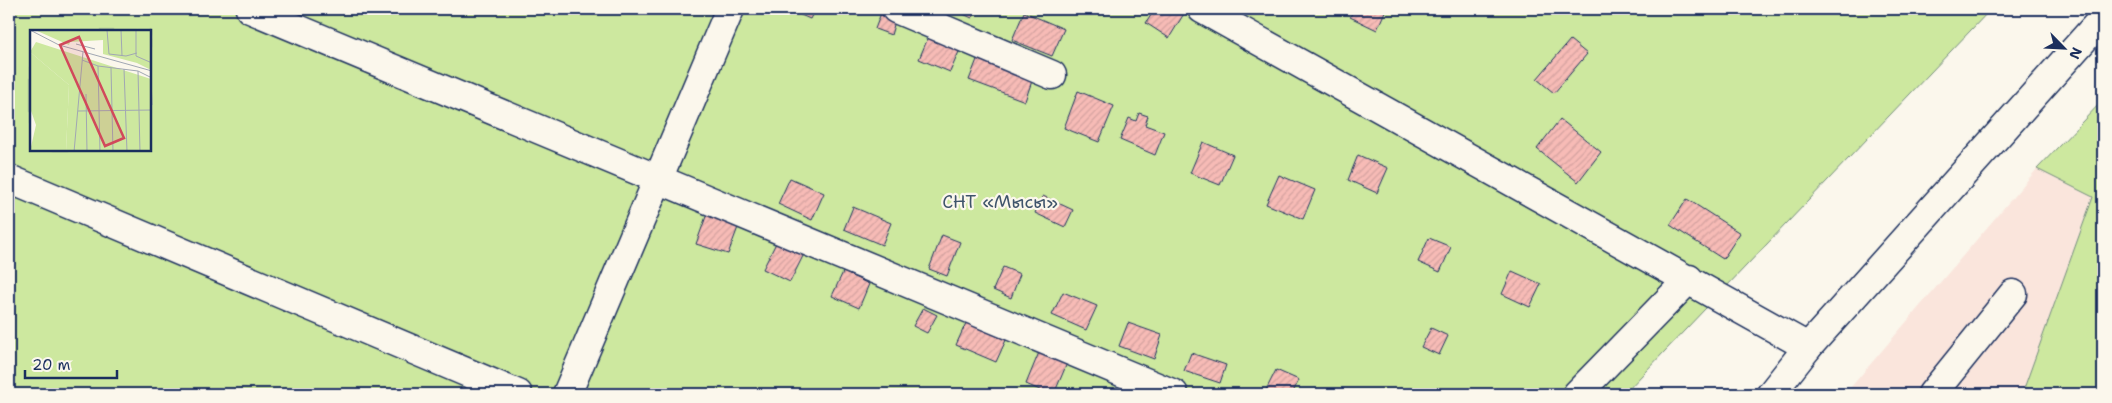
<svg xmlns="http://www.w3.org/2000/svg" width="2112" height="403" viewBox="0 0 2112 403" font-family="'Shantell Sans',sans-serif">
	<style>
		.built { fill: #fae5dc }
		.garden { fill: #cde89f; stroke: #748c7e; fill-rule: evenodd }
		.building { fill: url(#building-hatch); stroke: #1b2f5e }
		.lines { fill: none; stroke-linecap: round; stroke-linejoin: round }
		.minor-casing { stroke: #1b2f5e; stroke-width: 31 }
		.major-casing { stroke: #1b2f5e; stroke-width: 31 }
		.minor { stroke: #fbf7ec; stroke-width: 28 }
		.major { stroke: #fbf7ec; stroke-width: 28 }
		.labels { text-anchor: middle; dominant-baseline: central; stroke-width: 4.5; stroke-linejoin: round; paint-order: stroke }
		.park-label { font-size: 18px; fill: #3f546b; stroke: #fbf7ec }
		.inset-road { fill: none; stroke: #a1a7b3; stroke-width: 1 }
		.view { fill: #d1495b; fill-opacity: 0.15; stroke: #d1495b; stroke-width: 2.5 }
		.inset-edge { fill: none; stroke: #1b2f5e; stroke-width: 2.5 }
	</style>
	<defs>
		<pattern id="building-hatch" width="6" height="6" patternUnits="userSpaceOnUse" patternTransform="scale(1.25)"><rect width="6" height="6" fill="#f7bbb6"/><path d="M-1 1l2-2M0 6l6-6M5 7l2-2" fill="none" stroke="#d3a19f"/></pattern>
	</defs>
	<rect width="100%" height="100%" fill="#fbf7ec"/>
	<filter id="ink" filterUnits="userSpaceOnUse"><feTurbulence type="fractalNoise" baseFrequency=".02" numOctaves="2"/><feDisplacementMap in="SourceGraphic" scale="10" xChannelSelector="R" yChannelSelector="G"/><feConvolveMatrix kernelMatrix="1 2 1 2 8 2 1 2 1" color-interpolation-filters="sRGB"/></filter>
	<g filter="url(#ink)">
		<path class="built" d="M2037 169 2093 197 2022 394H1845Z"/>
		<path class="garden" d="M9 9H1991L1624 394H9ZM31 31H150V150H31Z
			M2103 100V394H2022L2093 197 2037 169Z"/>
		<path class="building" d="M787 9H815L810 19Z
			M952 9H976L972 18Z
			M1155 9H1180L1185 12 1169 38 1146 23Z
			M1354 9H1386L1377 30 1350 17Z
			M1024 12 1064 29 1052 56 1012 40Z
			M881 13 896 18 891 35 875 29Z
			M931 31 962 45 950 72 919 59Z
			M1570 40 1587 54 1554 93 1537 79Z
			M978 57 1033 78 1025 101 969 80Z
			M1078 91 1114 106 1099 142 1064 128Z
			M1139 113 1148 116 1145 125 1164 132 1155 155 1120 140 1129 118 1136 121Z
			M1560 119 1601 152 1578 182 1537 149Z
			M1203 142 1233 155 1220 185 1190 173Z
			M1358 155 1388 168 1377 193 1348 180Z
			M1279 175 1315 190 1303 219 1266 204Z
			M790 178 824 193 812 220 778 204Z
			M1043 196 1073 210 1065 227 1035 213Z
			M1687 199 1740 233 1723 259 1670 225Z
			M853 207 891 223 882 245 844 229Z
			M708 211 740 222 728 254 696 244Z
			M942 235 960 242 947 276 929 269Z
			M779 237 806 250 790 282 763 269Z
			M1429 238 1451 247 1440 272 1418 262Z
			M1003 267 1020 274 1011 298 993 290Z
			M1512 271 1541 284 1530 307 1502 294Z
			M843 272 869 284 859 308 832 296Z
			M1063 292 1097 306 1086 330 1052 315Z
			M923 308 937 315 927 333 913 326Z
			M966 323 1006 340 996 362 956 345Z
			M1128 323 1162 335 1154 359 1119 346Z
			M1431 328 1448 336 1439 355 1421 347Z
			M1040 350 1068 361 1054 394H1049L1026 384Z
			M1191 353 1226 365 1220 383 1184 371Z
			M1276 370 1299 380 1292 394H1264Z"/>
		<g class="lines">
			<g class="minor-casing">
				<path id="minor" d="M250 9 1174 394
					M896 9 1052 75
					M1202 9 1808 347
					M9 179 518 394
					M567 394 730 9
					M1577 394 1689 279
					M1932 394 2013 294"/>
			</g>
			<g class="major-casing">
				<path id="major" d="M1771 394 1808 347 2103 18"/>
			</g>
			<use href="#minor" class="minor"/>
			<use href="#major" class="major"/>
		</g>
	</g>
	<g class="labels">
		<g class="park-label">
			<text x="1000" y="202">СНТ «Мысы»</text>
		</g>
	</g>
	<g transform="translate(30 30)">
		<rect width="121" height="121" fill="#fbf7ec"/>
		<path d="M0 22 39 55 36 121H0L6 95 0 78Z" fill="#cde89f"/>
		<path d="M5 0H121V40L107 33 73 24V10L40 12 39 15ZM6 12 121 49V121H36L39 55 0 22Z" fill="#cde89f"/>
		<path class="inset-road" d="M0 0 29 15 122 41M77 0 79 24 96 26 107 23M91 0 92 26M106 0V26L122 33M46 14 65 19M52 30 68 36 108 41 122 48M68 36 70 122M81 38 83 122M94 39 97 122M108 41 110 122M121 48 122 75M56 64 57 122M48 81 122 80M44 122 53 22"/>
		<path class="view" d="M49 7 94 108 75 116 30 15Z"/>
		<rect width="121" height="121" class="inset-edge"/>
	</g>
	<rect width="2112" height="403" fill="none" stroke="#fbf7ec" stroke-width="30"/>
	<rect x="15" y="15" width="2082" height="373" fill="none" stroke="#1b2f5e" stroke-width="2" filter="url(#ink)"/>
	<g transform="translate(2064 48) rotate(114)" stroke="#fbf7ec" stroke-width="4" paint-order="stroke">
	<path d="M0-4L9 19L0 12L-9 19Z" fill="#1b2f5e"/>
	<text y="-8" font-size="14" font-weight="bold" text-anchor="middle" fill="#1b2f5e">N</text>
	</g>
	<path d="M25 370v8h92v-8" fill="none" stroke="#1b2f5e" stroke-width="2.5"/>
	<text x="32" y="370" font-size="15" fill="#1b2f5e" stroke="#fbf7ec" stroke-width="4" paint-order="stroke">20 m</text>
</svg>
